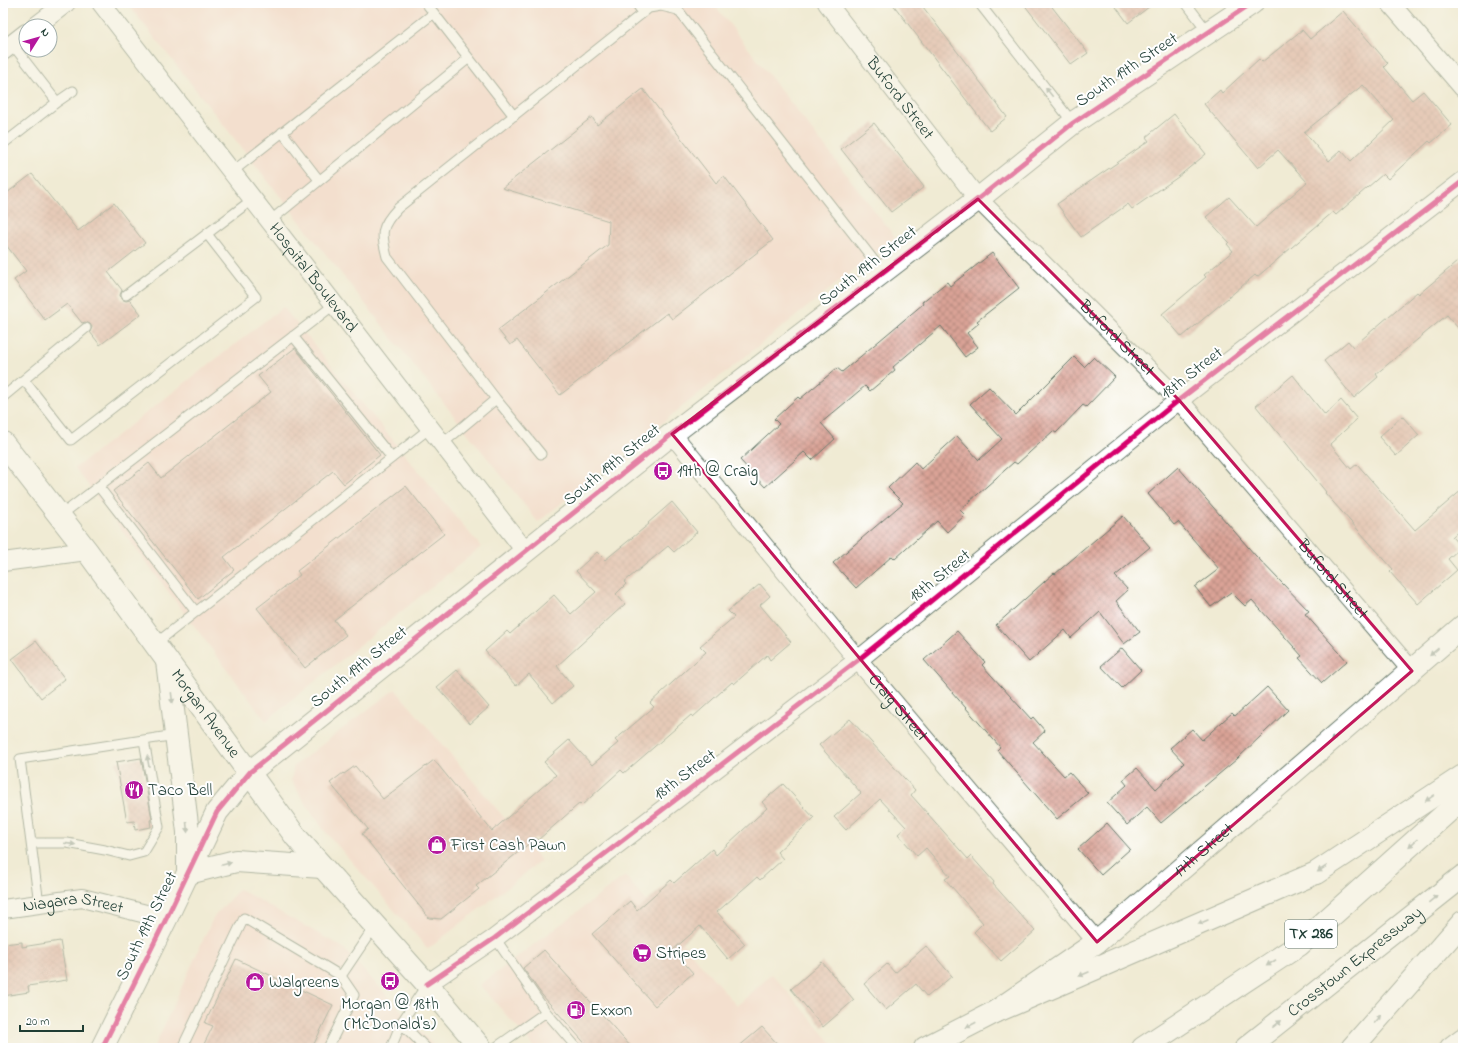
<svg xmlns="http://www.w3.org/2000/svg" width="1466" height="1051" viewBox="0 0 1466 1051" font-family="'Indie Flower',sans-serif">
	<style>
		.built { fill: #f7d1c8 }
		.building { fill: url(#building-cross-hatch); fill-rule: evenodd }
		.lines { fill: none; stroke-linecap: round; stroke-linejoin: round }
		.lane-casing { stroke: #687a6c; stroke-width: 11 }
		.street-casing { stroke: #687a6c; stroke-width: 20 }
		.secondary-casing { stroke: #687a6c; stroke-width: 24 }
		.highway-casing { stroke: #687a6c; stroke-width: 24 }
		.lane { stroke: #fff; stroke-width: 9 }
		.street { stroke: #fff; stroke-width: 18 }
		.secondary { stroke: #fff; stroke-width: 22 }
		.highway { stroke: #fff; stroke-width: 22 }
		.cycleway-casing { stroke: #fff; stroke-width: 8 }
		.cycleway { stroke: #d6006c; stroke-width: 5 }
		.oneway { fill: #8f9e9a }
		.marked { fill: none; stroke: #c2185b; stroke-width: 3; stroke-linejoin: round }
		.labels { text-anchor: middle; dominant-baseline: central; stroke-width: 4; stroke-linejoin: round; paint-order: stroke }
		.shield { fill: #fff; stroke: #627771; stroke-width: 1 }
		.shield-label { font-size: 16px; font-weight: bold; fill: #1f3d34 }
		.street-label { font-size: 17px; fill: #1f3d34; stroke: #fff }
		.poi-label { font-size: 17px; fill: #1f3d34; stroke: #fff; text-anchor: start }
	</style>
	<defs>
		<pattern id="building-cross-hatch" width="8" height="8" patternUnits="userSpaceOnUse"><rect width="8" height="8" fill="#daa396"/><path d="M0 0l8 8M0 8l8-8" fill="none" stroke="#b0867b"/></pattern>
	</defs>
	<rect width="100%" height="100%" fill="#fff"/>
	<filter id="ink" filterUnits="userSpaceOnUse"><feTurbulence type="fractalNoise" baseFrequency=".025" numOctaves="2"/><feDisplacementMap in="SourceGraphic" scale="8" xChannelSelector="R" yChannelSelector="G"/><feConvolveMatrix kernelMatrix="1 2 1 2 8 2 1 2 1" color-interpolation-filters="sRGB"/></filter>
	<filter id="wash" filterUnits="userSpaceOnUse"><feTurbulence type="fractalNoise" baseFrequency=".012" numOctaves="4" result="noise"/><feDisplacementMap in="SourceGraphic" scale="16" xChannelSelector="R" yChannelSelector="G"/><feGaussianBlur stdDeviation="0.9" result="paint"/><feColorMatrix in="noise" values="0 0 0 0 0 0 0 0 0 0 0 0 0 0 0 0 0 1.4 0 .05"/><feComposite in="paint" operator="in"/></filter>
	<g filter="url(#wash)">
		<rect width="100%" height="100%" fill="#f0ebd4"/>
		<path class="built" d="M127 3H713L895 237 538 522Z
			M283 307 481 547 266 721 75 468Z
			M395 689 541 861 428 949 323 829 291 781 294 766Z
			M625 876 737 1006 772 974 836 1048H535L480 985Z
			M239 889 342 947 436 1048H154L213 918Z"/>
		<g id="blocks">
			<path class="building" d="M892 3H920L1007 117 990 131Z
				M1023 3H1049L1088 53 1071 65Z
				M1113 3H1154L1128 23Z
				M1343 11 1388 63 1384 67 1412 100 1423 91 1452 125 1431 143 1429 141 1388 179 1383 174 1336 215 1333 212 1257 277 1255 275 1182 337 1162 314 1206 277 1204 275 1233 251 1227 244 1229 242 1206 217 1229 197 1256 227 1307 182 1278 150 1258 168 1204 104 1220 90 1222 93 1259 59 1262 62 1302 30 1310 39ZM1363 85 1394 120 1351 161 1341 150 1329 161 1304 132Z
				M643 89 716 183 724 176 773 240 672 319 667 313 560 395 517 340 510 345 498 330 608 245 609 221 502 188 592 117 597 125Z
				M1174 114 1206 154 1178 177 1132 209 1128 204 1081 237 1057 204 1149 141 1146 137Z
				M874 123 924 187 891 212 841 149Z
				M32 174 78 231 114 203 145 243 108 272 122 290 120 295 121 299 126 301 130 300 141 314 100 345 90 332 92 327 90 324 85 322 82 323 67 304 45 320 14 280 26 271 3 241V196Z
				M992 253 1019 288 977 321 979 323 967 333 978 347 965 357 941 326 893 367 895 370 870 391 865 386 821 423 835 439 812 460 804 452 765 487 740 460 779 424 774 419 798 397 800 399 837 368 842 372 923 304 922 302 947 282 950 286Z
				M1463 257V334L1447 315 1376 374 1378 377 1354 398 1324 361 1348 341 1353 347 1417 292 1419 294Z
				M295 348 380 455 344 484 333 471 224 557 234 570 198 599 113 491 149 463 161 478 271 392 258 376Z
				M1074 357 1084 367 1094 357 1115 377 1086 407 1083 405 1056 433 1053 431 1017 464 1014 462 960 510 965 515 947 532 937 521 895 559 892 556 856 588 833 563 903 503 888 488 915 462 921 469 957 436 979 460 1002 439 970 404 989 387 1016 415Z
				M1293 375 1325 415 1341 400 1357 419 1330 444 1351 469 1357 464 1415 530 1463 489V527L1452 537 1461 547 1448 559 1457 570 1418 604 1390 572 1393 569 1325 493 1326 492 1256 406Z
				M1402 416 1419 435 1396 456 1379 437Z
				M1178 467 1255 555 1309 611 1305 614 1347 661 1322 683 1299 658 1302 656 1252 600 1245 606 1231 592 1211 607 1195 587 1219 569 1178 522 1174 525 1148 494Z
				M406 486 444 534 334 620 346 635 305 668 257 608 300 575 297 571Z
				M672 502 697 532 674 552 668 546 624 582 626 584 616 594 625 604 557 666 573 686 553 703 529 674 516 686 485 651 507 631 510 634 554 595 571 614 596 592 576 571 597 552 605 560 649 524 648 523Z
				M1123 516 1150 547 1115 576 1128 590 1116 601 1140 632 1124 644 1100 612 1071 638 1065 630 1029 662 996 625 1054 573 1055 574Z
				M760 584 770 596 760 605 791 642 770 660 767 655 734 684 732 682 693 717 691 715 624 773 621 770 582 805 580 803 538 840 536 838 476 886 479 889 441 919 429 918 362 834 368 829 330 783 343 773 344 774 355 766 383 799 434 760 492 831 556 775 544 762 569 740 592 765 618 743 615 740 654 707 650 703 706 652 700 646 734 617 728 611Z
				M957 631 985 662 982 665 1031 719 1033 717 1045 731 1033 742 1064 776 1069 772 1088 793 1057 819 997 750 1000 747 924 660Z
				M36 641 65 679 41 698 12 659Z
				M1122 648 1141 670 1122 688 1101 666Z
				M457 670 489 707 470 724 437 687Z
				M1267 687 1288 710 1237 759 1161 823 1147 807 1127 825 1107 803 1127 785 1123 780 1137 768 1156 789 1184 763 1170 748 1192 729 1202 740 1232 713 1235 716Z
				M850 719 915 790 911 795 968 859 971 856 994 882 993 884 1035 931 1001 961 974 932 983 923 945 879 950 876 926 848 917 856 898 834 906 827 880 799 846 830 834 817 861 793 819 745Z
				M141 758 152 819 150 820 151 827 135 830 134 821 127 822 116 762Z
				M783 784 814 818 777 852 783 859 760 880 757 877 717 912 745 944 728 959 700 926 673 950 693 973 655 1006 592 934 630 901 637 910 671 880 674 883 712 849 716 855 767 808 762 802Z
				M1107 823 1130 849 1101 875 1078 849Z
				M60 941 67 980 28 986 29 992 3 996V944L22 942V947Z
				M926 946 952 976 927 997 916 984 886 1010 864 984 887 964 895 973Z
				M544 950 632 1048H589L542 995 523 968Z
				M236 959 333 1005 312 1048H202L213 1026 205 1023Z
				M822 962 854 1000 823 1027 791 989Z
				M762 1027 781 1048H737Z"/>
		</g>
	</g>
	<g filter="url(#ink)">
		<use href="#blocks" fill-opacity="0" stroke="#687a6c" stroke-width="1"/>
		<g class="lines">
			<g class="lane-casing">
				<path id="lane" d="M426 3 514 116
					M636 3 643 13
					M979 3 1073 123
					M1186 3 1208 32
					M57 102 73 91
					M282 132 319 180
					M3 144 57 102 12 44
					M232 172 434 13
					M270 221 469 58
					M126 295 253 199
					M293 336 392 458
					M24 380 71 440 256 297 207 234
					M3 397 86 328
					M496 399 541 454
					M442 444 496 399 387 257C381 233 380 227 398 208L649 8 661 6 678 10 883 272
					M99 487 196 612
					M60 516 335 304
					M155 644 430 428
					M31 843H67L105 850 129 856 144 852 159 827 144 740
					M39 904 20 759 176 735
					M495 938 546 1012 577 1048
					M401 1023 426 1048
					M182 1048 244 918 341 976 374 927
					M328 1048 354 995 341 976
					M391 1048 401 1023 427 984
					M495 1048 546 1012"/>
			</g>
			<g class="street-casing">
				<g id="street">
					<path id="s1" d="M101 3 526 552"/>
					<path id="s2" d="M827 3 978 199 1179 400 1412 671"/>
					<path d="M1390 3 1463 88"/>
					<path d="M36 26 66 3"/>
					<path d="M3 51 26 33"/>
					<path id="s3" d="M672 434 858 660 1097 942"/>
					<path d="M3 562 87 551"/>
					<path id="s4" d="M3 909 82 898 166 919"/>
					<path d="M427 984 495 938 858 660 1179 400 1463 181"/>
				</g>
			</g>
			<g class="secondary-casing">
				<g id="secondary">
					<path id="s5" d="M3 443 87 551 296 837 427 984 481 1048"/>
					<path d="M167 661 188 832V873L236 861 322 867"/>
					<path d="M102 1048 166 919 217 812 250 772 672 434 978 199 1073 123 1252 3"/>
					<path id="s6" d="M925 1048 995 1012 1097 942 1463 626"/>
					<path d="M1451 1048 1463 1039"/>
				</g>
			</g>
			<g class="highway-casing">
				<g id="highway">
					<path d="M995 1012 1316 873 1463 776"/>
					<path d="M1143 1048 1299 945 1463 798"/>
					<path id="s7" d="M1246 1048 1463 876"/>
					<path d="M1352 1048 1463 922"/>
				</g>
			</g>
			<use href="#lane" class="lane"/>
			<use href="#street" class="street"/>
			<use href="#secondary" class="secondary"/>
			<use href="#highway" class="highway"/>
			<g class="cycleway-casing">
				<path id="cycleway" d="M427 984 495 938 858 660 1179 400 1463 181
					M102 1048 166 919 217 812 250 772 672 434 978 199 1073 123 1252 3"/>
			</g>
			<use href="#cycleway" class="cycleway"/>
		</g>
		<defs><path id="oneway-solid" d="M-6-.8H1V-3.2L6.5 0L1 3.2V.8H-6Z"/></defs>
		<g class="oneway">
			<use href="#oneway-solid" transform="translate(1049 92) rotate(-128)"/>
			<use href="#oneway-solid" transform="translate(1434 652) rotate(139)"/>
			<use href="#oneway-solid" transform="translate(172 698) rotate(83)"/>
			<use href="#oneway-solid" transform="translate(1335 737) rotate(139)"/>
			<use href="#oneway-solid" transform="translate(148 761) rotate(-100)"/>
			<use href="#oneway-solid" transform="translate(1430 798) rotate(146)"/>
			<use href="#oneway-solid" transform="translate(187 827) rotate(84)"/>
			<use href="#oneway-solid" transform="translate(1413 843) rotate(138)"/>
			<use href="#oneway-solid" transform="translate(70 844) rotate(7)"/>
			<use href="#oneway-solid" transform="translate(226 864) rotate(-15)"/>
			<use href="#oneway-solid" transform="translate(1322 869) rotate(147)"/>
			<use href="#oneway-solid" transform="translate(1162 885) rotate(139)"/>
			<use href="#oneway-solid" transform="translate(1433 899) rotate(-39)"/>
			<use href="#oneway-solid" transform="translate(1203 922) rotate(157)"/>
			<use href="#oneway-solid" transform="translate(1271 963) rotate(147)"/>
			<use href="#oneway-solid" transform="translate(1084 974) rotate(157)"/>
			<use href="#oneway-solid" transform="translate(1378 1019) rotate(-49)"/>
			<use href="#oneway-solid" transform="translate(1277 1024) rotate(-38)"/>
			<use href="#oneway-solid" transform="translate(971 1025) rotate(153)"/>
		</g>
	</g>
	<path d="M0 0H1466V1051H0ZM978 199 1179 400 1412 671 1097 942 672 434Z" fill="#f0ebd4" fill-opacity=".55" fill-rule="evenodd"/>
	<path class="marked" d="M978 199 1179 400 1412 671 1097 942 672 434Z"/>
	<defs>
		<g id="bus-disc" transform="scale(1)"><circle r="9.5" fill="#b5179e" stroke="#fff"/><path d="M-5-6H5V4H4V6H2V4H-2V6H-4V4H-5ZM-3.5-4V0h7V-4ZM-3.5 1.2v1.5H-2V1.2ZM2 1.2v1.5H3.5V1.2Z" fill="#fff"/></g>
		<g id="restaurant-disc" transform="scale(1)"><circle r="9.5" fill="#b5179e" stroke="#fff"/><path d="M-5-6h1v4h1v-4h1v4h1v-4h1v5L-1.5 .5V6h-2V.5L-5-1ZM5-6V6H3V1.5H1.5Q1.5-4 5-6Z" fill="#fff"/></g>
		<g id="shop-disc" transform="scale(1)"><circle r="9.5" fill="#b5179e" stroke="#fff"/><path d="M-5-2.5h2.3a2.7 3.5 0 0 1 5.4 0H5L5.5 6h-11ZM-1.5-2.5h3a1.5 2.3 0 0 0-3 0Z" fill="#fff"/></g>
		<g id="supermarket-disc" transform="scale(1)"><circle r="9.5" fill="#b5179e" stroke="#fff"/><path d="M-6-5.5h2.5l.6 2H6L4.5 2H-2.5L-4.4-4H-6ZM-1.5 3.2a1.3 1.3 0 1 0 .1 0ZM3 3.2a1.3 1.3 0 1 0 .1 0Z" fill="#fff"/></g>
		<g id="fuel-disc" transform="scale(1)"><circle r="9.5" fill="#b5179e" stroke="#fff"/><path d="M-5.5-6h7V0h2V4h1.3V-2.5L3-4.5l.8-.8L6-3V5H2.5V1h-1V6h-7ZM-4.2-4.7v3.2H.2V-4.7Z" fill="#fff"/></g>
	</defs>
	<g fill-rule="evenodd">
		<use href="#bus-disc" x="663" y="471"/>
		<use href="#restaurant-disc" x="134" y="790"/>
		<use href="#shop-disc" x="437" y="845"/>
		<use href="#supermarket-disc" x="642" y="953"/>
		<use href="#bus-disc" x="390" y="981"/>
		<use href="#shop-disc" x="255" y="982"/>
		<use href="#fuel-disc" x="576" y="1010"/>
	</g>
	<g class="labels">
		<rect class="shield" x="1285" y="920" width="52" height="28" rx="3"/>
		<g class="shield-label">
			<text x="1311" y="934">TX 286</text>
		</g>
		<g class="street-label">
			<text transform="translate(1127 70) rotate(-34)">South 19th Street</text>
			<text stroke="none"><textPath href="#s2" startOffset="120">Buford Street</textPath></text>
			<text transform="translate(868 266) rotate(-38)">South 19th Street</text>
			<text stroke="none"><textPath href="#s1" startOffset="347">Hospital Boulevard</textPath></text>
			<text stroke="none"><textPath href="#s2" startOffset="444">Buford Street</textPath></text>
			<text transform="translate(1192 373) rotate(-38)">18th Street</text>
			<text transform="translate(612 465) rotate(-39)">South 19th Street</text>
			<text transform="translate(940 576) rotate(-39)">18th Street</text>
			<text stroke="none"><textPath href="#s2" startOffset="768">Buford Street</textPath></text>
			<text transform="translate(359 667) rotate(-39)">South 19th Street</text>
			<text stroke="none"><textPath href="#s3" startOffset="355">Craig Street</textPath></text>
			<text stroke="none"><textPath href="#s5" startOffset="338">Morgan Avenue</textPath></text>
			<text transform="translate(685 775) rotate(-37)">18th Street</text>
			<text stroke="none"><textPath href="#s6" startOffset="343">17th Street</textPath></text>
			<text stroke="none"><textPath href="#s4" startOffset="71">Niagara Street</textPath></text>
			<text transform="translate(147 926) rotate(-64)">South 19th Street</text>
			<text stroke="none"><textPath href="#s7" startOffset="139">Crosstown Expressway</textPath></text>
		</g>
		<g class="poi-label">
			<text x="677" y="471">19th @ Craig</text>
			<text x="148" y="790">Taco Bell</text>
			<text x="451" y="845">First Cash Pawn</text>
			<text x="656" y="953">Stripes</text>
			<text x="269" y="982">Walgreens</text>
			<text x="390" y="1004" text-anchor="middle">Morgan @ 18th<tspan x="390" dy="20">(McDonald's)</tspan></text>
			<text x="590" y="1010">Exxon</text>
		</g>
	</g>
	<rect width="1466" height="1051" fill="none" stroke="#fff" stroke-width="16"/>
	<g transform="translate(38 38) rotate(53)"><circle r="19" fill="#ffffff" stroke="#a5b1ae"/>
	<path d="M0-3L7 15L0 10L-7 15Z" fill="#b5179e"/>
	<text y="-6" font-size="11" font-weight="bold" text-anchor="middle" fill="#1f3d34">N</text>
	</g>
	<path d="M20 1025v6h63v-6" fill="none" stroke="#1f3d34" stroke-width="2"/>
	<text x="26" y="1025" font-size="12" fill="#1f3d34" stroke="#ffffff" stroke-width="3" paint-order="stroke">20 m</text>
</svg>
